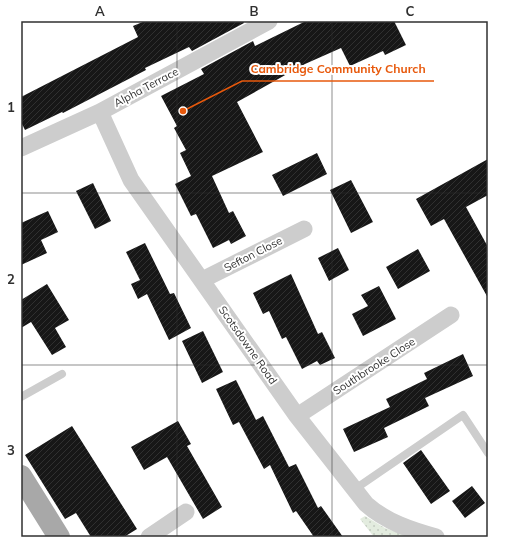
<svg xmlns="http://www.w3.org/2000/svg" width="509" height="558" viewBox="0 0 509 558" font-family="Mulish,sans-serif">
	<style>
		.grass { fill: url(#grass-dots) }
		.building { fill: url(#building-hatch) }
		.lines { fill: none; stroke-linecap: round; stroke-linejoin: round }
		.service { stroke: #cdcdcd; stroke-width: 8 }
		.minor { stroke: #cdcdcd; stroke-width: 17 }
		.primary { stroke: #a8a8a8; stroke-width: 22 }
		.grid { fill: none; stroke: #303030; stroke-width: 1; stroke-opacity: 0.55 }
		.labels { text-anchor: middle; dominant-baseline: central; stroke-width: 4; stroke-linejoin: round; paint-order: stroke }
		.street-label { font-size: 11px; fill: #303030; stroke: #fff }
		.leader { fill: none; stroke: #e8590c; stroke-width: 1.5 }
		.callout-dot { fill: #e8590c; stroke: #fff; stroke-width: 1.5 }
		.callout-label { font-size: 12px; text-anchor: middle; font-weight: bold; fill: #e8590c; stroke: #fff; stroke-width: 4; stroke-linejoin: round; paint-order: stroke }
		.neatline { fill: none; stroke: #303030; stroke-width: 1.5 }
		.grid-label { font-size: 13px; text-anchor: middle; font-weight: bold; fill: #303030 }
	</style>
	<defs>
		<pattern id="grass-dots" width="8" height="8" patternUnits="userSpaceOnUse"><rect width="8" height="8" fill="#e3ecdf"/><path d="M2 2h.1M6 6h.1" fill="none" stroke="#c3cbc0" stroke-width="1.8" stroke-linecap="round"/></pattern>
		<pattern id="building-hatch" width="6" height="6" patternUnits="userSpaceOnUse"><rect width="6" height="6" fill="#171717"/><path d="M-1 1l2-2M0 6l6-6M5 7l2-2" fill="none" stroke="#303030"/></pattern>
	</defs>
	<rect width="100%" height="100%" fill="#fff"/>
	<path class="grass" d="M365 516 385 528 413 537H374L360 519Z"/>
	<path class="building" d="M145 21H243L244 23 192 51 189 47 145 68 146 70 63 113 62 112 25 130 21 122V97L138 37 133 26Z
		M306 21H394L406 45 385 55 383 51 350 66 341 48 305 64 237 102 263 152 212 176 229 213 233 211 246 236 231 244 229 240 213 248 196 214 191 216 175 184 191 176 180 153 186 150 174 128 177 126 161 96 204 74 201 69 253 41 255 46Z
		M317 153 327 174 283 196 272 175Z
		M488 159V195L466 207 488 247V298L444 219 431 226 416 199Z
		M351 180 373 222 351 233 330 190Z
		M93 183 111 221 95 229 76 191Z
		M48 211 58 232 41 240 47 253 21 265V223Z
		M145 243 170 294 174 293 191 328 169 340 147 294 138 299 131 284 140 280 126 252Z
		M338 248 349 270 329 281 318 258Z
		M418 249 430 271 398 289 386 267Z
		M291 274 318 334 322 332 335 358 320 365 317 361 302 369 286 337 282 339 269 311 263 314 253 293Z
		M47 284 69 320 55 328 66 347 52 355 31 322 21 328V300Z
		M379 286 396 319 363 336 352 314 368 306 361 295Z
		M203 331 223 372 202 383 182 341Z
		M463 354 473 376 425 398 429 406 384 428 388 437 354 452 343 429 390 407 386 399 427 379 424 373Z
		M236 380 256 420 263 416 289 467 296 464 318 508 321 506 343 537H314L296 511 293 513 270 465 264 469 239 422 233 425 216 389Z
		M178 421 191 444 187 446 222 507 203 519 167 457 144 470 131 447Z
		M72 426 137 529 124 537H91L76 513 65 519 25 455Z
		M421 450 450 491 431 504 403 463Z
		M472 486 485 503 465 518 452 501Z"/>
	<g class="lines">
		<path class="service" d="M21 397 62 374
			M355 489 463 415 488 453"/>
		<path class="minor" d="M100 112 131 180 297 416 366 504C386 522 411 530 436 537
			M21 148 100 112 269 21
			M202 280 304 229
			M297 416 451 315
			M149 537 186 512"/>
		<path class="primary" d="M21 476 59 537"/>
	</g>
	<path class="grid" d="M177 21V537M332 21V537M21 193H488M21 365H488"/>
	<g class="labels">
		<g class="street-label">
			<text transform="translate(146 87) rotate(-28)">Alpha Terrace</text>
			<text transform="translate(253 254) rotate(-27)">Sefton Close</text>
			<text transform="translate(248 345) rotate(55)">Scotsdowne Road</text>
			<text transform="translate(374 366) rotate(-33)">Southbrooke Close</text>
		</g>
	</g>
	<path class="leader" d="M183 111L242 81H434"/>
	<circle class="callout-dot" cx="183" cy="111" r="4"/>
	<g class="callout-label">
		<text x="338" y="73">Cambridge Community Church</text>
	</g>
	<rect width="509" height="558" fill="none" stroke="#ffffff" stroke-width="44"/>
	<rect x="22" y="22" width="465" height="514" class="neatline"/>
	<g class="grid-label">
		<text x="100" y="16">A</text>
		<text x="254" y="16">B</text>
		<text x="410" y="16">C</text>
		<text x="11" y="112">1</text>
		<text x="11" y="284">2</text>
		<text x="11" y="455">3</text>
	</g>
</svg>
